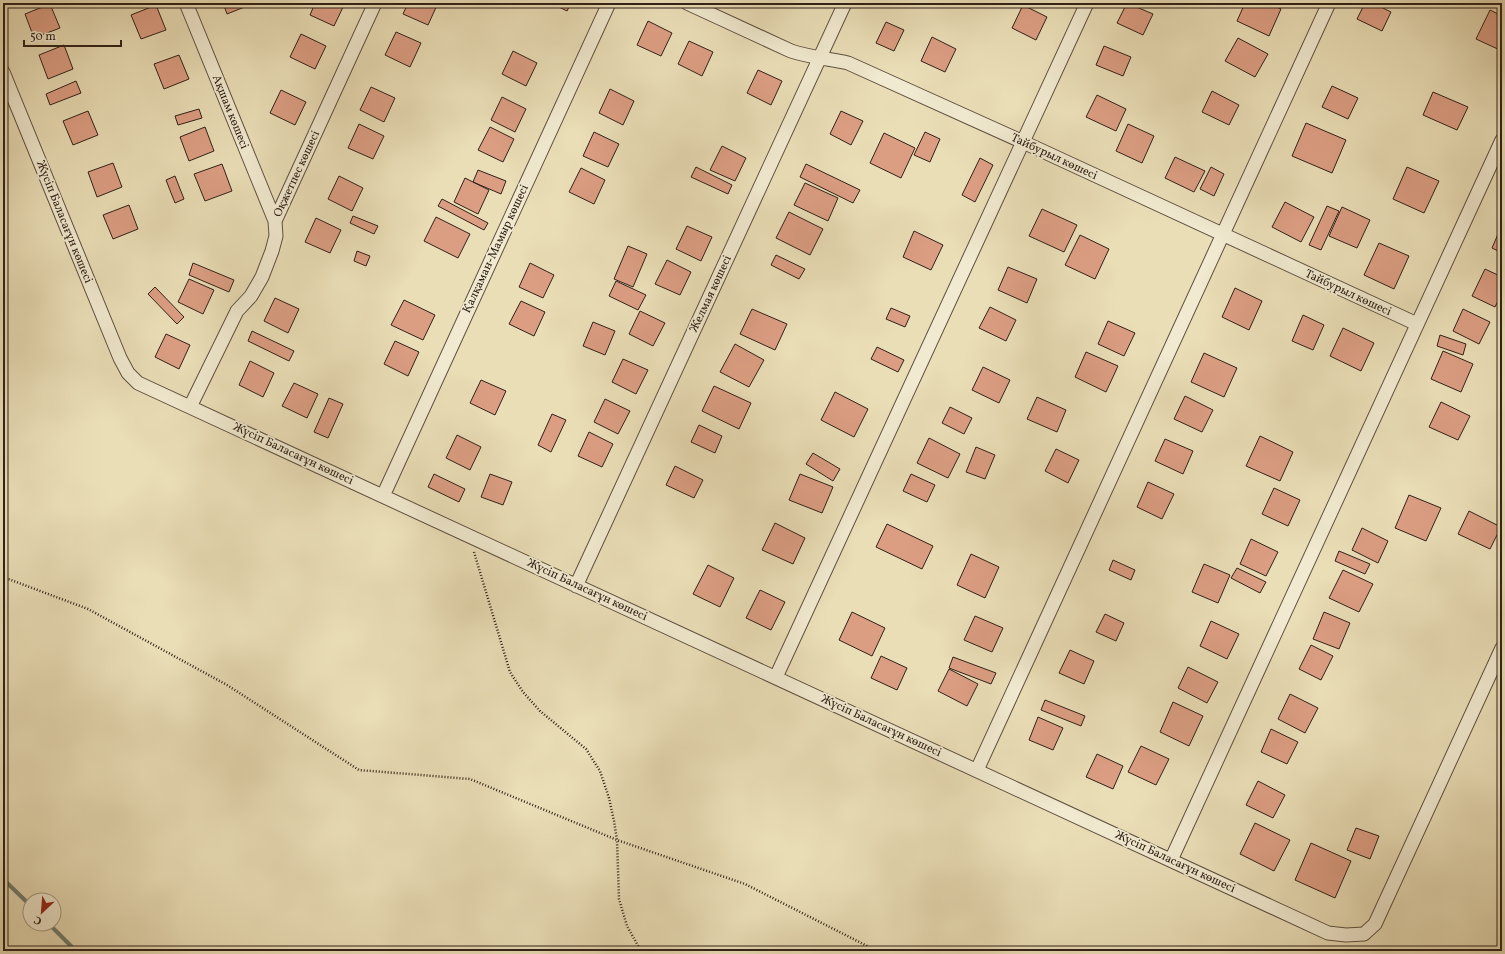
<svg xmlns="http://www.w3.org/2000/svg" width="1505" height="954" viewBox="0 0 1505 954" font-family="Vollkorn,serif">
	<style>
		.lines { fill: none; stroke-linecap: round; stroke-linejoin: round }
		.stream { stroke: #6e7e70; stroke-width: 4 }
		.building { fill: #dc9e83; stroke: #302118 }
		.minor-casing { stroke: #5e5040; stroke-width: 15 }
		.path { stroke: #302118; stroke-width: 2.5; stroke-dasharray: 1 2; stroke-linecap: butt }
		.minor { stroke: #f1ead0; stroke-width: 13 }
		.labels { text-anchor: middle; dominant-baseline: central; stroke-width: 3.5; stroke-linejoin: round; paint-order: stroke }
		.street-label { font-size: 12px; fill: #302118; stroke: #f1ead0 }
	</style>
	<rect width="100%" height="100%" fill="#eadeb7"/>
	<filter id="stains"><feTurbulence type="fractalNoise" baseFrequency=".005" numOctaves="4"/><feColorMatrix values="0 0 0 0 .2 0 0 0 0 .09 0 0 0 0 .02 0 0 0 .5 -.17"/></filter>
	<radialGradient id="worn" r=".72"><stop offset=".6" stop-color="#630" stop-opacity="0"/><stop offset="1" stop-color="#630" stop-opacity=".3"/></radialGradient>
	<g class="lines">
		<path class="stream" d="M3 879 30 905
			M49 924 76 951"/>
	</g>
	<path class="building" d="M223 3H252V4L227 14Z
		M315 3H345L334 26 310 15Z
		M408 3H438L428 25 403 14Z
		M551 3H571L567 11Z
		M1127 3 1153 14 1143 35 1117 23Z
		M1245 3H1268L1281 9 1269 36 1237 21Z
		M1365 3H1373L1391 12 1382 31 1357 19Z
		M50 4 60 28 34 38 25 14Z
		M156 5 166 30 141 39 131 15Z
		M1023 5 1047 17 1036 40 1012 28Z
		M1490 10 1502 16V51L1476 39Z
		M648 21 672 33 661 56 637 45Z
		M886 22 904 30 894 51 876 43Z
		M396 32 421 43 410 67 385 55Z
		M301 34 326 46 315 69 290 57Z
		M932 37 956 49 945 72 921 61Z
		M1238 38 1268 54 1255 77 1225 61Z
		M689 41 713 52 702 76 678 64Z
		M64 45 73 69 48 79 39 55Z
		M1104 46 1131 57 1123 76 1096 65Z
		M513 51 537 63 526 86 502 74Z
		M179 55 189 79 164 89 154 64Z
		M758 70 782 81 771 105 747 93Z
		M76 81 81 93 50 105 46 94Z
		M1332 86 1358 98 1348 119 1322 107Z
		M371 87 395 98 384 122 360 110Z
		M610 89 634 101 623 125 599 113Z
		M281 90 306 102 295 125 270 113Z
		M1212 91 1239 105 1229 125 1202 112Z
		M1433 92 1468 107 1457 130 1423 115Z
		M1097 95 1126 109 1116 131 1086 117Z
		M502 97 526 109 515 132 491 120Z
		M199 109 202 118 178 125 175 116Z
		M88 111 98 135 73 145 63 121Z
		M841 111 863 121 851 145 830 134Z
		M1306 123 1346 140 1332 173 1292 156Z
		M359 124 384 136 373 159 348 148Z
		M1128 124 1154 136 1142 163 1116 151Z
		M205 127 214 151 189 161 180 137Z
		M490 127 514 139 503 162 478 150Z
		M594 132 619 144 608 167 583 156Z
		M925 132 940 139 930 162 914 155Z
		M884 133 915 148 901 178 870 163Z
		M722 146 746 158 735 181 710 170Z
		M1175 157 1205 171 1194 192 1165 178Z
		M980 158 993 165 975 202 962 195Z
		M113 163 122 187 97 197 88 172Z
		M222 164 232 191 205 201 194 174Z
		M806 164 860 190 853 203 800 177Z
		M696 167 732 185 728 194 691 177Z
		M1211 167 1224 174 1214 196 1200 189Z
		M1407 167 1439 181 1424 213 1393 199Z
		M581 168 605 180 594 204 569 192Z
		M478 170 506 181 501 194 473 182Z
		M175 176 184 199 175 203 166 180Z
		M339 176 363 188 352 211 328 199Z
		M465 178 489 190 478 214 454 202Z
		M805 183 838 198 828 221 794 205Z
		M442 199 488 223 484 230 438 206Z
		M1285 202 1314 217 1301 242 1272 227Z
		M129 205 138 229 113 239 103 215Z
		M1327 206 1339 211 1321 250 1309 245Z
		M1342 207 1370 220 1357 248 1329 236Z
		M1042 209 1077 225 1064 252 1029 236Z
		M789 212 823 229 810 255 776 238Z
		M353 216 378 226 374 234 350 223Z
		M436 217 470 234 458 258 424 241Z
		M316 218 341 230 330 253 305 242Z
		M687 226 712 237 701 261 676 249Z
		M1501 227H1502V253L1492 248Z
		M914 231 943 245 931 270 903 257Z
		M1080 235 1109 249 1095 279 1065 265Z
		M1379 243 1409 256 1394 289 1364 275Z
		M628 246 647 254 633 287 614 279Z
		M357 251 370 256 366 266 354 261Z
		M776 255 805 269 799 279 771 265Z
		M667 260 691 272 680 295 655 284Z
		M193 263 234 280 229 292 189 275Z
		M530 263 554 275 543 298 519 287Z
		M1008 267 1037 279 1027 303 998 290Z
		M1485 269 1502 277V293L1495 307 1472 296Z
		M189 279 214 290 203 314 178 302Z
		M616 281 646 295 638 310 609 296Z
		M155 287 184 317 177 324 148 294Z
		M1235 288 1262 301 1249 330 1222 317Z
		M275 298 299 309 288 333 264 321Z
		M404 300 435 315 423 340 391 325Z
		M521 301 545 312 534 336 509 324Z
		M990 307 1016 320 1006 341 979 328Z
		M891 308 910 316 905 327 886 319Z
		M752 309 787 324 775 350 740 334Z
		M1463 309 1490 322 1479 344 1453 331Z
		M640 311 665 323 653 346 629 334Z
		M1303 315 1324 325 1313 350 1292 341Z
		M1108 321 1135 333 1124 356 1098 344Z
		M593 322 615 331 605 355 583 346Z
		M1343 328 1374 343 1361 371 1330 356Z
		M252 331 294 351 289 361 248 341Z
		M166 334 190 345 179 369 155 357Z
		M1440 335 1466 344 1463 355 1437 346Z
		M395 341 419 352 408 376 384 364Z
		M735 344 764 360 749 387 720 372Z
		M877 347 904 360 898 372 871 359Z
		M1443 351 1473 364 1461 392 1431 379Z
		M1086 352 1118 366 1106 392 1075 377Z
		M1204 353 1237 368 1224 397 1191 382Z
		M623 359 648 370 636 394 612 382Z
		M250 361 274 373 263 397 239 385Z
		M983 367 1010 380 999 403 972 390Z
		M481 380 506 391 495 415 470 403Z
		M294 383 318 394 307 418 282 406Z
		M714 386 751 403 739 429 702 411Z
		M835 392 868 409 854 437 821 420Z
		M1185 396 1213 410 1202 432 1174 419Z
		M1037 397 1066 410 1057 432 1027 419Z
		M329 398 343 404 328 438 314 432Z
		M605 399 630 411 618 434 594 422Z
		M1441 402 1470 416 1458 440 1429 427Z
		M950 407 972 418 964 434 942 423Z
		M552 414 566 420 551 452 538 445Z
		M699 425 722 436 715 453 691 442Z
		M589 432 613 444 602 467 578 456Z
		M457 435 481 447 470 470 446 458Z
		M1260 436 1293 452 1280 481 1246 466Z
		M929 438 960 454 948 478 917 463Z
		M1165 439 1193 451 1183 474 1155 461Z
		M976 447 995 455 985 479 966 472Z
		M1056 449 1079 460 1068 483 1045 471Z
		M813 453 840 469 833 481 806 464Z
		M1502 455V467L1498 465Z
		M675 466 703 480 694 498 666 485Z
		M434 474 465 489 459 502 428 487Z
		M490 474 512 482 503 505 481 497Z
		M800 474 833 487 822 513 789 500Z
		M911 474 935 485 927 502 903 491Z
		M1148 482 1174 494 1162 519 1137 507Z
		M1274 488 1300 500 1288 526 1262 514Z
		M1409 495 1441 508 1426 541 1395 528Z
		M1469 511 1501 527 1490 549 1458 534Z
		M775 523 805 538 793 564 762 550Z
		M887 524 933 546 922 569 876 547Z
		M1362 528 1388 541 1378 563 1352 550Z
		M1251 539 1278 552 1266 576 1240 564Z
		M1339 551 1370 564 1365 574 1335 561Z
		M971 554 999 567 985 598 957 585Z
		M1113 560 1135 570 1131 580 1109 570Z
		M1204 564 1230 575 1218 603 1192 592Z
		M708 565 734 578 720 607 693 594Z
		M1237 568 1266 582 1260 593 1231 578Z
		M1343 570 1373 584 1359 612 1329 598Z
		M760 590 785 602 771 630 746 618Z
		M852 612 885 628 872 656 839 640Z
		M1324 612 1350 623 1339 649 1313 639Z
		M1105 614 1124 623 1116 641 1096 632Z
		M975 616 1003 628 992 652 964 640Z
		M1211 621 1239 634 1227 659 1200 646Z
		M1311 645 1333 656 1321 680 1299 669Z
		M1070 650 1094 661 1084 684 1059 673Z
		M881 656 907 668 897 690 871 678Z
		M953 657 996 673 991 684 949 668Z
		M1188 667 1218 682 1207 703 1178 688Z
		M949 669 978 684 967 706 938 691Z
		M1290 694 1318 708 1305 733 1278 719Z
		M1045 700 1085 716 1081 726 1041 710Z
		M1173 702 1203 716 1189 746 1160 732Z
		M1038 717 1063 728 1053 750 1029 740Z
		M1271 729 1298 742 1287 764 1261 752Z
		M1141 746 1169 759 1156 785 1128 772Z
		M1097 754 1123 766 1113 789 1086 777Z
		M1258 781 1285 795 1273 818 1246 805Z
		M1255 823 1290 840 1274 871 1240 854Z
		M1356 828 1379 836 1370 859 1347 850Z
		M1311 843 1351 861 1335 898 1295 880Z"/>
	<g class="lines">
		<g class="minor-casing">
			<path id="minor" d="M186 3 275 221
				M687 3 791 51C809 57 829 59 848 63L1023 142 1417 324
				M3 72 120 358 128 373 138 383 1328 933 1346 935 1364 934 1375 924 1502 648
				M190 407 237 311 251 296 262 277 272 251 276 236 275 221 375 3
				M383 496 609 3
				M576 586 845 3
				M776 677 1087 3
				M977 770 1329 3
				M1171 860 1502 140"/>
		</g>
		<path class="path" d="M474 552 510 672 523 692 540 711 586 749 600 771 609 798 614 821 617 840 619 899 627 926 641 951
			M3 577 88 609 227 685 359 770 470 779 617 840 745 884 877 951"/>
		<use href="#minor" class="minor"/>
	</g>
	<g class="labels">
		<g class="street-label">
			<text transform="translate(230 112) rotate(68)">Ақшам көшесі</text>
			<text transform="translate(1054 157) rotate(25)">Тайбурыл көшесі</text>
			<text transform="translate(297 174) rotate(-65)">Оқжетпес көшесі</text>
			<text transform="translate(64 222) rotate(68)">Жүсіп Баласағұн көшесі</text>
			<text transform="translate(496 249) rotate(-65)">Қалқаман-Мамыр көшесі</text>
			<text transform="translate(1348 293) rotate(25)">Тайбурыл көшесі</text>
			<text transform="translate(711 294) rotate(-65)">Желмая көшесі</text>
			<text transform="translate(293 454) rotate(25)">Жүсіп Баласағұн көшесі</text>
			<text transform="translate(587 590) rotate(25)">Жүсіп Баласағұн көшесі</text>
			<text transform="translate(881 726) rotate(25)">Жүсіп Баласағұн көшесі</text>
			<text transform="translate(1175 862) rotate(25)">Жүсіп Баласағұн көшесі</text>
		</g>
	</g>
	<rect width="1505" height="954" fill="none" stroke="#eadeb7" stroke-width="16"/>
	<rect x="4" y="4" width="1497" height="946" fill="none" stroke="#302118" stroke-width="2"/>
	<rect x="8" y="8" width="1489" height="938" fill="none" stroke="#302118"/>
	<g transform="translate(42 912) rotate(206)"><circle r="19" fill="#f1ead0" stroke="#a49a86"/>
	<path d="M0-3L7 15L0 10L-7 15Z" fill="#8f2418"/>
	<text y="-6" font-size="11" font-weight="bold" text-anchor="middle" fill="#302118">С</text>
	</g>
	<path d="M24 40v6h97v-6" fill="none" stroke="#302118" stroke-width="2"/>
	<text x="30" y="40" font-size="12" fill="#302118" stroke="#f1ead0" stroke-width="3" paint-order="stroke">50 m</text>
	<rect width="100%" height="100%" filter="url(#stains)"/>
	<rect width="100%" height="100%" fill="url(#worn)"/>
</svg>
